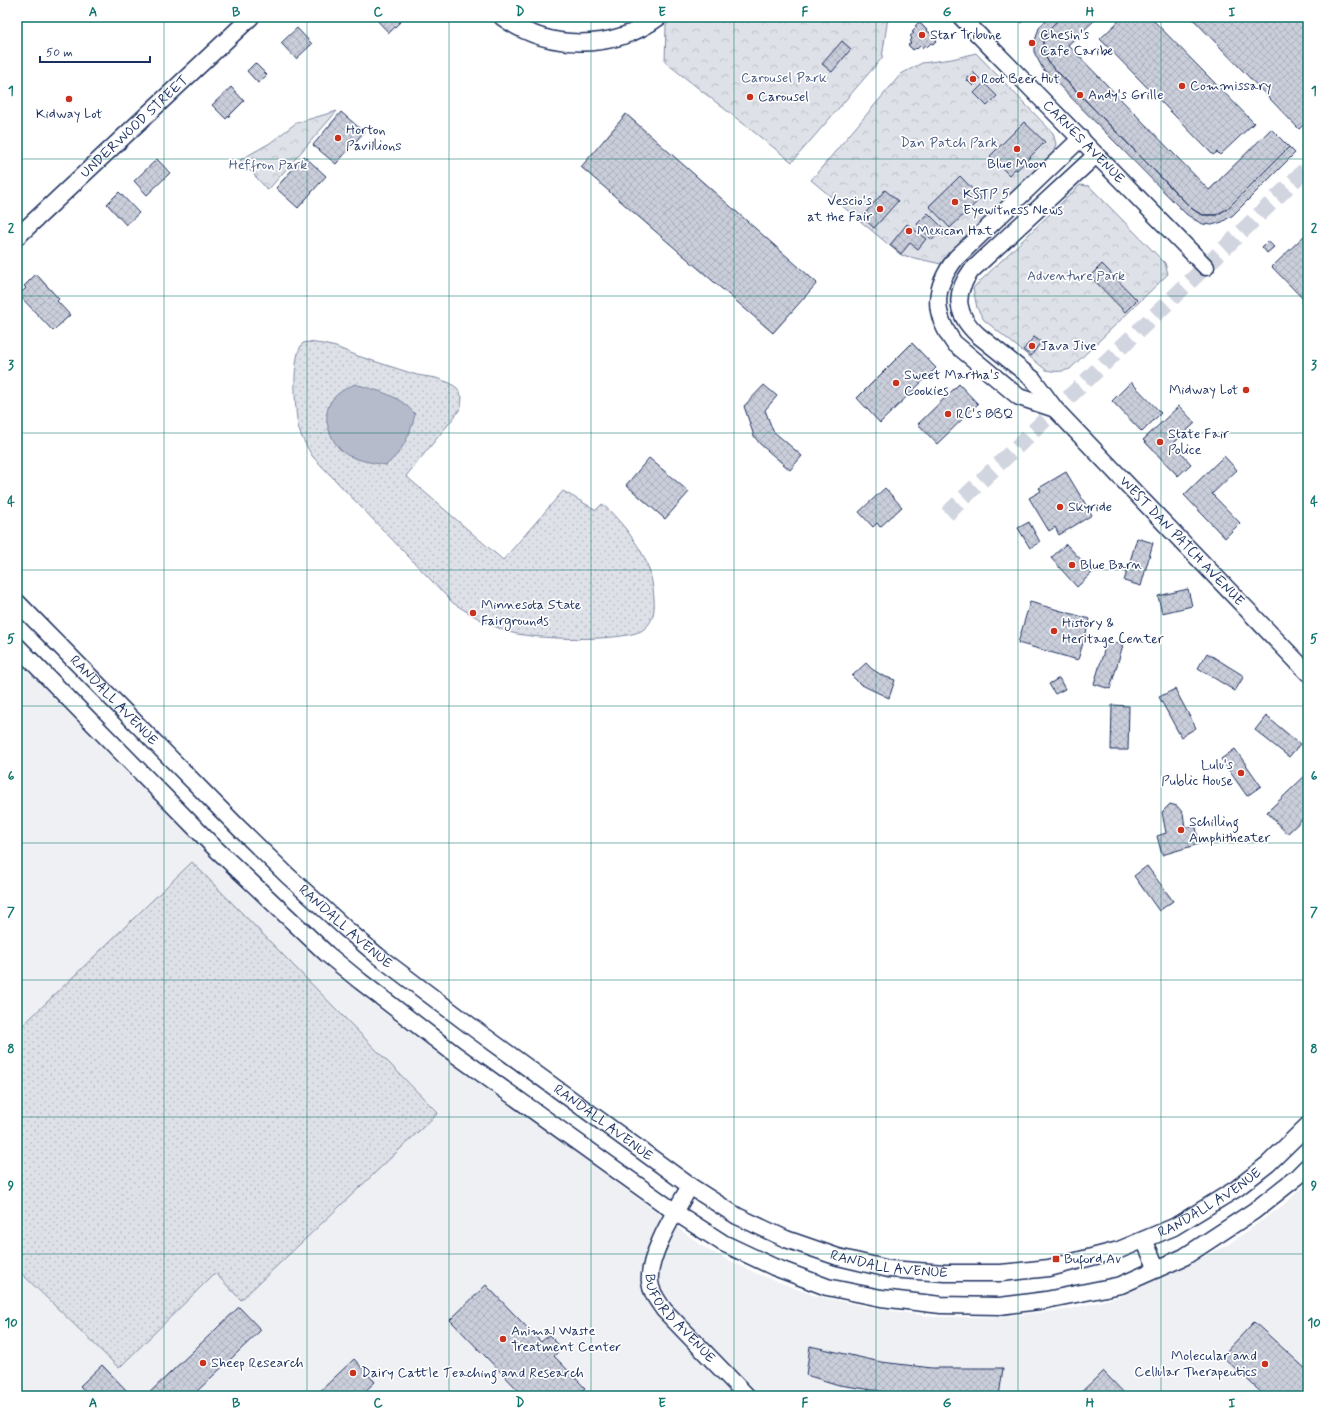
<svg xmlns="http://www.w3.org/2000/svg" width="1325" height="1413" viewBox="0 0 1325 1413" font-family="Mynerve,sans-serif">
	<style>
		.built { fill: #eff0f4 }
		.grass { fill: url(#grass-dots); stroke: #7c88a2 }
		.park { fill: url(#park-crowns); stroke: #7c88a2 }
		.water { fill: #b5bbca; stroke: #77839f }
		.building { fill: url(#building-cross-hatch); stroke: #1b2f5e }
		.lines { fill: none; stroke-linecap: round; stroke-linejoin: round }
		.street-tunnel { stroke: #d1d5df; stroke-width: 16; stroke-dasharray: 16 8; stroke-linecap: butt }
		.street-casing { stroke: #1b2f5e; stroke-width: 19 }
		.street { stroke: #fff; stroke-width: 16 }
		.grid { fill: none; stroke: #0f766e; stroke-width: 1; stroke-opacity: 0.55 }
		.poi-dot { fill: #c8321e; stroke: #fff; stroke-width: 1.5 }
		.labels { text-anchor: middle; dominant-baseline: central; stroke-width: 3.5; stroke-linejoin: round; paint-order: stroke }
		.poi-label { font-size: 14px; fill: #1b2f5e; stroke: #fff; text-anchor: start }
		.park-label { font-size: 14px; fill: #4c5c80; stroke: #fff }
		.street-label { font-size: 14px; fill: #1b2f5e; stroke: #fff }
		.neatline { fill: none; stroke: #0f766e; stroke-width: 1.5 }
		.grid-label { font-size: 13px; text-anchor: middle; font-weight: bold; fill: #0f766e }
	</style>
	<defs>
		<pattern id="grass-dots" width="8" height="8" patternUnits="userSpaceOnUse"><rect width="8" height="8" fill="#dee1e7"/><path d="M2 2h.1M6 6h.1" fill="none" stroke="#bec1c9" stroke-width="1.8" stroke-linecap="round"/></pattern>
		<pattern id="park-crowns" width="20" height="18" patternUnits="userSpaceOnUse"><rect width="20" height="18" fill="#dee1e7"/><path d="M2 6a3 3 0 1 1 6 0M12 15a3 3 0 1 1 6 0" fill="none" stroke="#bec1c9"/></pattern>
		<pattern id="building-cross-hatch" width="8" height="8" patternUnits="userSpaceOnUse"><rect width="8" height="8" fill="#caceda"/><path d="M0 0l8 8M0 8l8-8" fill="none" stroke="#adb1be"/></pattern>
	</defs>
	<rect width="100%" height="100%" fill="#fff"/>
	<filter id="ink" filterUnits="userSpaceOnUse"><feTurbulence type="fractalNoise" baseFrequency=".025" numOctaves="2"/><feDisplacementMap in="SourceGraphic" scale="8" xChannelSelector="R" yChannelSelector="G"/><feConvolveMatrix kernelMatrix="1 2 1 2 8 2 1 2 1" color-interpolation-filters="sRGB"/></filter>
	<g filter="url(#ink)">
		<path class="built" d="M17 661 242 888 370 1002 708 1250 758 1274 813 1295 872 1308 934 1317H995L1065 1310 1119 1297 1173 1272 1229 1244 1281 1207 1308 1182V1396H17Z"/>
		<path class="grass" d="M309 342 323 344 336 347 358 356 417 375 436 378 450 383 457 388 462 397 461 407 456 415 406 476 503 560 563 491 596 510 602 504C611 511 618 520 625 528 644 553 652 568 654 599 655 612 653 624 641 631 620 642 529 640 506 631 487 624 470 614 453 603L313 457C307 447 301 438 298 426 295 409 291 356 303 343Z
			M192 862 438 1113 241 1300 215 1273 119 1368 17 1269V1031Z"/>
		<path class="park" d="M675 17H888L882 58 792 162 665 62 666 25Z
			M976 53 1053 133 1056 144 1052 156 943 260 941 264 901 255 811 180 901 74 922 63 952 59Z
			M337 111 268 190 240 160 270 143 296 123Z
			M1080 185 1089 186 1165 263 1168 274 1070 369C1061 372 1055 372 1046 370L984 320 977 308 973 288Z"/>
		<path class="water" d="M355 384C378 391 398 394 415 414 411 433 403 452 386 465 373 463 360 461 347 455 332 446 321 419 330 403 335 394 346 388 355 384Z"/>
		<path class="building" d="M374 17H405L389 33Z
			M1016 17H1027L1021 23Z
			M1049 17H1061L1050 28 1043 39V52L1049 63 1191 208 1197 212 1203 215H1216L1227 209 1289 147 1295 153 1233 215 1222 222 1212 225 1203 224 1195 220 1186 214 1043 69 1034 52V44L1039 28Z
			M1061 17H1098L1068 45 1209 190 1271 129 1289 147 1227 209 1216 215H1203L1197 212 1191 208 1049 63 1043 52V39L1050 28Z
			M1123 17H1150L1254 123 1220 155 1217 152 1213 155 1100 39Z
			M1191 17H1308V121L1299 129Z
			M919 22 937 40 933 44 931 43 927 47 925 45 922 48 920 46 917 49 916 48 913 50 908 45 911 43 909 41 912 38 910 36 914 33 912 32 917 27 915 26Z
			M297 28 312 44 296 59 281 43Z
			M842 41 851 49 832 72 822 64Z
			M255 63 267 75 258 83 247 71Z
			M973 72 980 79 973 86 966 79Z
			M984 83 997 96 987 106 974 93Z
			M231 87 244 101 226 119 212 105Z
			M341 112 364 132 336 164 313 145Z
			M626 114 817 283 773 333 581 167Z
			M1024 122 1045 142 1017 170 1015 169 1009 175 990 156Z
			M304 156 326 176 298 208 276 188Z
			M157 159 170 173 147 195 134 181Z
			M960 176 981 198 950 228 929 206Z
			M885 190 898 201 874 228 862 217Z
			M119 192 139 213 126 225 107 204Z
			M928 213 944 229 932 240 917 224Z
			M907 224 926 239 918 249 910 243 901 254 890 245Z
			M1308 232V304L1272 267Z
			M1268 241 1274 247 1267 253 1262 247Z
			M1102 264 1137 300 1125 312 1090 276Z
			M36 274 59 299 57 301 70 315 53 331 19 295 26 288 24 286Z
			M1034 337 1041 342 1031 356 1023 350Z
			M912 343 936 368 880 423 857 398Z
			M1131 382 1161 413 1142 432 1112 401Z
			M959 384 978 404 937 444 918 424Z
			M764 385 777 396 765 410 773 431 802 456 790 470 760 444 754 436 744 406Z
			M1179 406 1195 423 1173 444 1191 464 1178 476 1143 440Z
			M1224 456 1237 470 1212 494 1240 523 1225 538 1184 495Z
			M649 458 689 492 665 519 626 485Z
			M1066 472 1092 515 1059 535 1055 527 1049 531 1029 498 1041 491 1039 488Z
			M885 488 902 507 880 527 877 523 873 527 859 512Z
			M1029 522 1040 542 1030 548 1018 528Z
			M1137 538 1153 543 1141 586 1124 581Z
			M1066 544 1093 572 1077 587 1051 558Z
			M1188 589 1192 606 1162 613 1158 596Z
			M1030 602 1090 619 1078 660 1018 643Z
			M1107 641 1123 645 1110 689 1094 684Z
			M1207 653 1244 676 1235 691 1198 668Z
			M866 663 872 669 883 676 895 680 889 698 870 689 860 684 852 676Z
			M1059 678 1065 689 1055 694 1049 684Z
			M1175 689 1196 728 1181 737 1159 697Z
			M1112 705 1129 706 1128 750H1111Z
			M1266 716 1300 744 1289 757 1255 730Z
			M1235 749 1261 786 1247 796 1221 759Z
			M1308 773V814L1287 834 1267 812Z
			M1170 804 1177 806 1183 813 1185 827H1196L1199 844 1162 855 1157 836 1166 833 1162 812Z
			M1147 866 1173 901 1159 911 1134 876Z
			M486 1285 541 1342 549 1335 562 1348 554 1356 585 1388 577 1396H557L553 1392 549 1396H524L450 1320Z
			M239 1307 261 1330 192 1396H146Z
			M1254 1322 1308 1371V1396H1265L1222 1356Z
			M810 1346 881 1362 932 1368H1003L999 1396H913L839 1385 806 1375Z
			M354 1359 375 1382 364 1392 368 1396H315Z
			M102 1365 132 1396H89L80 1386Z
			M1103 1371 1127 1396H1077L1095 1379Z"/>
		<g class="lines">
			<path class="street-tunnel" d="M947 514C1067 398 1189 284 1308 167"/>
			<g class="street-casing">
				<g id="street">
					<path d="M502 17C548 51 613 51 659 17"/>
					<path id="s1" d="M961 17 1206 267"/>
					<path id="s2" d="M1096 155 971 271C953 295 956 315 978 335L1033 379 1055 409 1308 673"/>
					<path id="s3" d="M17 237 251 17"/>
					<path d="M1055 409 1019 397 954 343C932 312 933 288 956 258L1081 138"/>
					<path id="s4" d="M17 602 237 826 287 875 345 928 378 956 476 1030 690 1186 737 1216 786 1239 838 1257 889 1269 945 1273H1001L1049 1268 1119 1250 1174 1227 1236 1189 1268 1164 1308 1125"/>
					<path d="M17 646 215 848 327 954 360 981 456 1055 675 1212 723 1243 774 1267 827 1287 881 1298 941 1305 1000 1306 1046 1300 1121 1285 1184 1257 1254 1211 1297 1177 1308 1166"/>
					<path id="s5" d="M690 1186C677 1209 647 1256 650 1282 651 1293 658 1301 664 1310L747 1396"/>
					<path d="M1144 1240 1157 1269"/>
				</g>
			</g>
			<use href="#street" class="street"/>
		</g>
	</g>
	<path class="grid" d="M164 17V1396M307 17V1396M449 17V1396M591 17V1396M734 17V1396M876 17V1396M1018 17V1396M1161 17V1396M17 159H1308M17 296H1308M17 433H1308M17 570H1308M17 706H1308M17 843H1308M17 980H1308M17 1117H1308M17 1254H1308"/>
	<g class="poi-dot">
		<circle cx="922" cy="35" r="4"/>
		<circle cx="1032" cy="43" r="4"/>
		<circle cx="973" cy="79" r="4"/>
		<circle cx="1182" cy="86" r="4"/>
		<circle cx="1080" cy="95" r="4"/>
		<circle cx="750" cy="97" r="4"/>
		<circle cx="69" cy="99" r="4"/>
		<circle cx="338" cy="138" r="4"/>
		<circle cx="1017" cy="149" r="4"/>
		<circle cx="955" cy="202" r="4"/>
		<circle cx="880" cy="209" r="4"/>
		<circle cx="909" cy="231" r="4"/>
		<circle cx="1032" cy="346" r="4"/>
		<circle cx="896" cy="383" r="4"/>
		<circle cx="1246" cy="390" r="4"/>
		<circle cx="948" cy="414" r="4"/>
		<circle cx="1160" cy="442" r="4"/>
		<circle cx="1060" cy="507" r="4"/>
		<circle cx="1072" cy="565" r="4"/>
		<circle cx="473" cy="613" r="4"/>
		<circle cx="1054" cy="631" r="4"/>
		<circle cx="1241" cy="773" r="4"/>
		<circle cx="1181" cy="830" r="4"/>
		<rect x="1052" y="1255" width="8" height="8" rx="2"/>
		<circle cx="503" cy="1339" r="4"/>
		<circle cx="203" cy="1363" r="4"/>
		<circle cx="1265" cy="1364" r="4"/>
		<circle cx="353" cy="1373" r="4"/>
	</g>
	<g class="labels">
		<g class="poi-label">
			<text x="930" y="35">Star Tribune</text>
			<text x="1040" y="35">Chesin's<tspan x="1040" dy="16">Cafe Caribe</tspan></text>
			<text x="981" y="79">Root Beer Hut</text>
			<text x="1190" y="86">Commissary</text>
			<text x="1088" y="95">Andy's Grille</text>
			<text x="758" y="97">Carousel</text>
			<text x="69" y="114" text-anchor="middle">Kidway Lot</text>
			<text x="346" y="130">Horton<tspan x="346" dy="16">Pavillions</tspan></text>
			<text x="1017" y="164" text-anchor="middle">Blue Moon</text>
			<text x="963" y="194">KSTP 5<tspan x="963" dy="16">Eyewitness News</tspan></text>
			<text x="872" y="201" text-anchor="end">Vescio's<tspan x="872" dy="16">at the Fair</tspan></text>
			<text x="917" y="231">Mexican Hat</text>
			<text x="1040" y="346">Java Jive</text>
			<text x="904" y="375">Sweet Martha's<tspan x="904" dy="16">Cookies</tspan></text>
			<text x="1238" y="390" text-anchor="end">Midway Lot</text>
			<text x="956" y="414">RC's BBQ</text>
			<text x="1168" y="434">State Fair<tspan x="1168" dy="16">Police</tspan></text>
			<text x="1068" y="507">Skyride</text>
			<text x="1080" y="565">Blue Barn</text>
			<text x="481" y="605">Minnesota State<tspan x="481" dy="16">Fairgrounds</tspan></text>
			<text x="1062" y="623">History &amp;<tspan x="1062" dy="16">Heritage Center</tspan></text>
			<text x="1233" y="765" text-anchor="end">Lulu's<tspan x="1233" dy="16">Public House</tspan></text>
			<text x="1189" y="822">Schilling<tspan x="1189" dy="16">Amphitheater</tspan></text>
			<text x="1064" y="1259">Buford Av</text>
			<text x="511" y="1331">Animal Waste<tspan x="511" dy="16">Treatment Center</tspan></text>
			<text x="1257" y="1356" text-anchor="end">Molecular and<tspan x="1257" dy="16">Cellular Therapeutics</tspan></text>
			<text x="211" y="1363">Sheep Research</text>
			<text x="361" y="1373">Dairy Cattle Teaching and Research</text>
		</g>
		<g class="park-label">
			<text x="784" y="78">Carousel Park</text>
			<text x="949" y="143">Dan Patch Park</text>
			<text x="268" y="165">Heffron Park</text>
			<text x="1076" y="276">Adventure Park</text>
		</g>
		<g class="street-label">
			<text stroke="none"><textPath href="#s3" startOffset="161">UNDERWOOD STREET</textPath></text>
			<text stroke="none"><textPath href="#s1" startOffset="175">CARNES AVENUE</textPath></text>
			<text stroke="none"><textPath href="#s2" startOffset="534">WEST DAN PATCH AVENUE</textPath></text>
			<text stroke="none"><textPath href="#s4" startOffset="138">RANDALL AVENUE</textPath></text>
			<text stroke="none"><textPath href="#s4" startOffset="462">RANDALL AVENUE</textPath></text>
			<text stroke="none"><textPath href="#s4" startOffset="786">RANDALL AVENUE</textPath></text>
			<text stroke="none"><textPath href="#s4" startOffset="1446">RANDALL AVENUE</textPath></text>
			<text stroke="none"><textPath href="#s4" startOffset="1110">RANDALL AVENUE</textPath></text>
			<text stroke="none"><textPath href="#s5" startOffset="152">BUFORD AVENUE</textPath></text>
		</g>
	</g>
	<rect width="1325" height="1413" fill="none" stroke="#fff" stroke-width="44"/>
	<path d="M40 56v6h110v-6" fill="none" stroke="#1b2f5e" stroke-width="2"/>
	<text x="46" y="56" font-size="12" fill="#1b2f5e" stroke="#ffffff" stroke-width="3" paint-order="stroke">50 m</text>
	<rect x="22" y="22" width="1281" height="1369" class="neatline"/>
	<g class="grid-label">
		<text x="93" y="16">A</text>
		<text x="236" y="16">B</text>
		<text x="378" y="16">C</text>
		<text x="520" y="16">D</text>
		<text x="662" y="16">E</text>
		<text x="805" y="16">F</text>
		<text x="947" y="16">G</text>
		<text x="1090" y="16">H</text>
		<text x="1232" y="16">I</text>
		<text x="11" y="95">1</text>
		<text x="1314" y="95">1</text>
		<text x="11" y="232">2</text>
		<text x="1314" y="232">2</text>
		<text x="11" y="369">3</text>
		<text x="1314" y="369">3</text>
		<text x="11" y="506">4</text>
		<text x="1314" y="506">4</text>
		<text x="11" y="643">5</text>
		<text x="1314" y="643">5</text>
		<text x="11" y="780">6</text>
		<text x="1314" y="780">6</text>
		<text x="11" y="916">7</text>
		<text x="1314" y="916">7</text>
		<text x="11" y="1053">8</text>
		<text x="1314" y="1053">8</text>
		<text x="11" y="1190">9</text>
		<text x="1314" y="1190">9</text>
		<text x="11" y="1327">10</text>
		<text x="1314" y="1327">10</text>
		<text x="93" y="1407">A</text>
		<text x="236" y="1407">B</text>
		<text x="378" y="1407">C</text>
		<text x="520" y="1407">D</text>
		<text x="662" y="1407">E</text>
		<text x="805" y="1407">F</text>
		<text x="947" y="1407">G</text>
		<text x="1090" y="1407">H</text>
		<text x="1232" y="1407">I</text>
	</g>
</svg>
